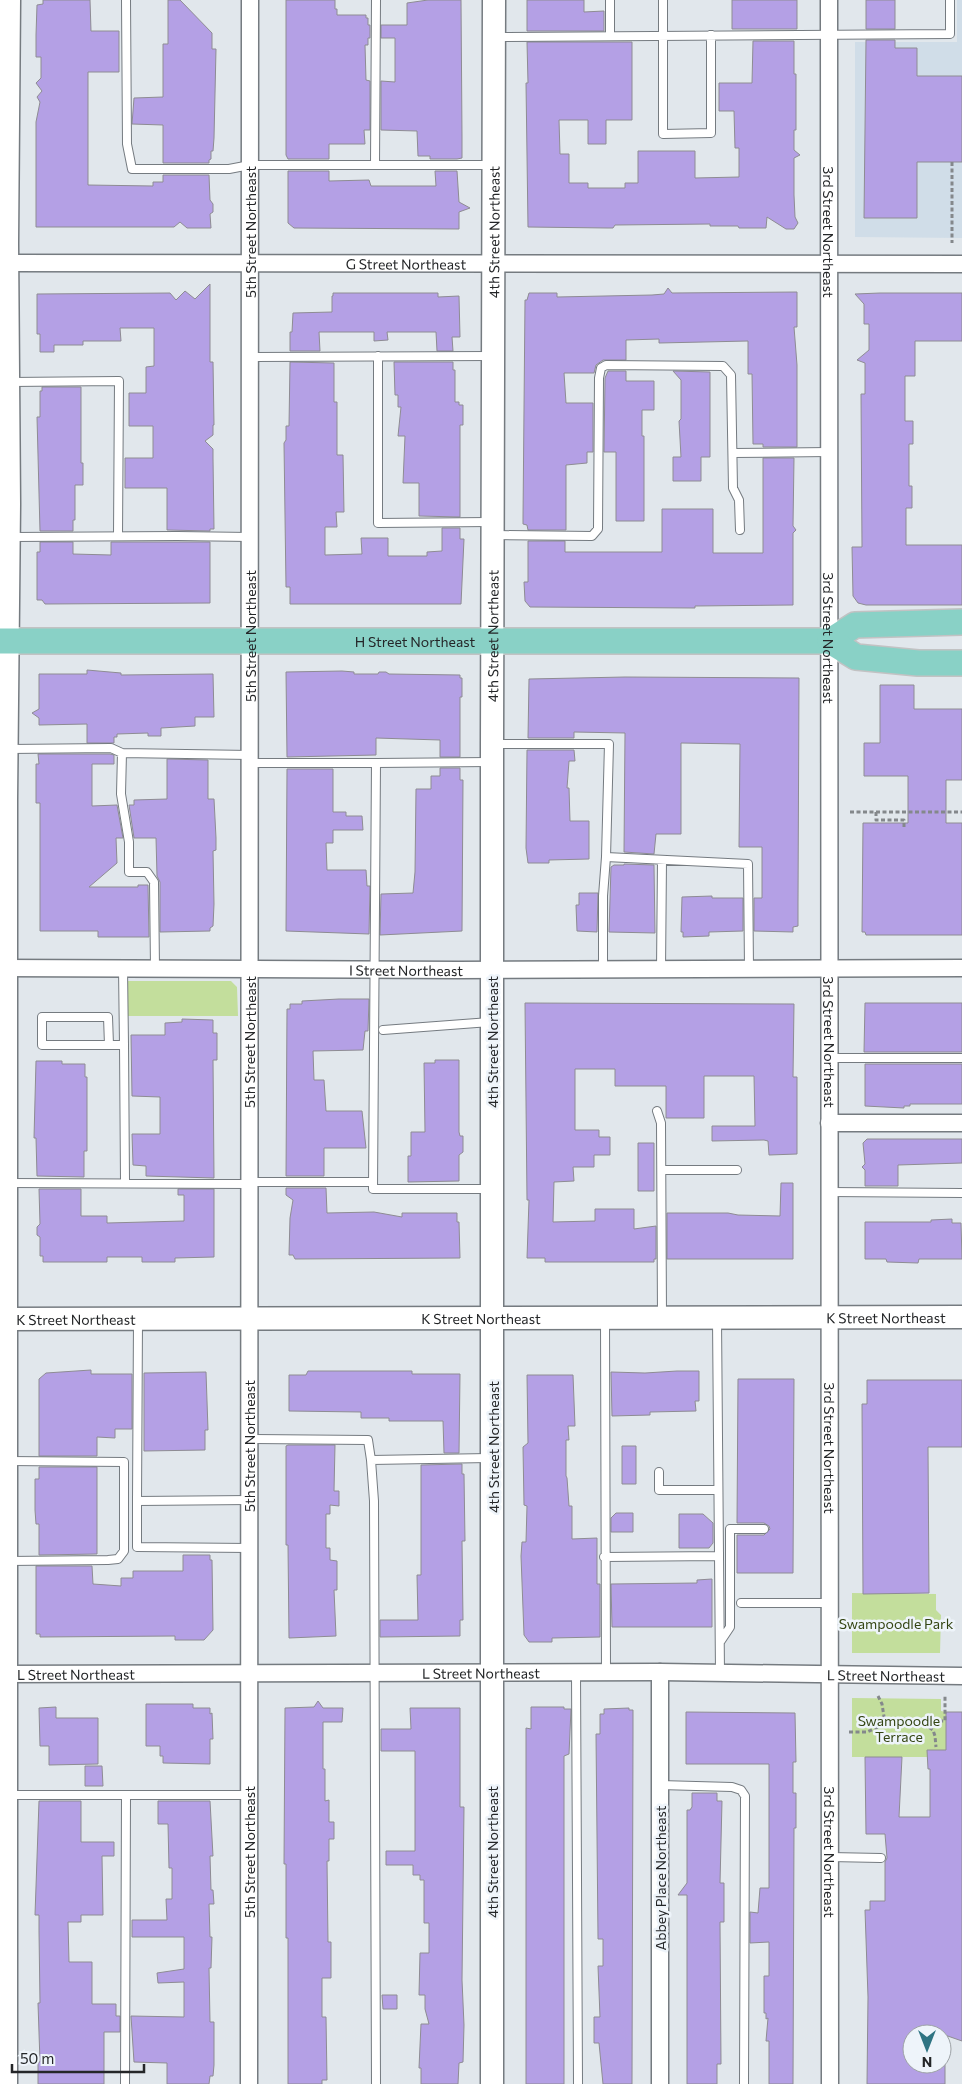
<svg xmlns="http://www.w3.org/2000/svg" width="962" height="2084" viewBox="0 0 962 2084" font-family="Commissioner,sans-serif">
	<style>
		.built { fill: #d0dde8 }
		.green { fill: #c3de9c }
		.building { fill: #b4a0e5; stroke: #8e8c93 }
		.lines { fill: none; stroke-linecap: round; stroke-linejoin: round }
		.lane-casing { stroke: #757b80; stroke-width: 10 }
		.street-casing { stroke: #757b80; stroke-width: 19 }
		.secondary-casing { stroke: #757b80; stroke-width: 25 }
		.primary-casing { stroke: #c2c2c3; stroke-width: 28 }
		.path { stroke: #84888b; stroke-width: 3; stroke-dasharray: 4 2.5; stroke-linecap: butt }
		.lane { stroke: #fff; stroke-width: 8 }
		.street { stroke: #fff; stroke-width: 16 }
		.secondary { stroke: #fff; stroke-width: 22 }
		.primary { stroke: #89d1c6; stroke-width: 25 }
		.labels { text-anchor: middle; dominant-baseline: central; stroke-width: 5; stroke-linejoin: round; paint-order: stroke }
		.street-label { font-size: 14px; fill: #242628; stroke: #eef4fa }
		.park-label { font-size: 14px; fill: #344513; stroke: #eef4fa }
	</style>
	<rect width="100%" height="100%" fill="#e1e7ec"/>
	<path class="built" d="M957 0H962V238L855 237V42H957Z"/>
	<path class="green" d="M126 981H231L237 987 238 1016H127Z
		M852 1593 936 1594V1610L941 1615 940 1653H852Z
		M852 1698 941 1699V1711L946 1712V1757H852Z"/>
	<path class="building" d="M43 0H90L91 31H119V72H88V185L153 186V182H163V175H209L210 200 213 204V212L210 214 211 228H187L180 222 174 227H36V122L40 102 37 97 42 91 36 83 41 78V57H36V35L37 5 43 4Z
		M168 0H180L212 33V49H216L214 138 213 151H211V159L209 160V163H163V125L132 124 134 98 163 97V44H168Z
		M286 0H335V9H337V15H366V18H368V25H370V38H368V45H365L366 80 370 81V130H364L365 144H329V159H288L286 155Z
		M428 0H461L462 137V158L457 159H430V156H418L417 131 381 130V81L395 82V38H381V25H407V3Z
		M527 0H584V12L604 11V31H527Z
		M732 0H797V29H732Z
		M866 0H895V29H866Z
		M866 40H895V48H917V76H962V162H917V218H864Z
		M753 41H794V74H796V130H794V150L800 155 794 158V195L795 217 798 223 794 229H786L767 217 766 228H739L738 226H710V224L615 225 613 228H607L528 227 526 83H528L527 42H632V120H606V144H588V120H559L560 154H569V183H588V188H625V183H638V151H695V178L739 177V148H735L734 111H719V83H752Z
		M288 171H329V181L369 180 371 186H436L435 171H457L459 202 470 208 459 212V229L294 228 288 223Z
		M210 284V362H213L214 425H213V435L205 441 213 449V458L214 529H210V531L167 530V488H125V458H153V426H129V393H146V367L154 366V328H120L121 341H83V345H54V352H40V334H37V294L170 293 176 300 185 291 195 299Z
		M668 288 672 293 797 292V327H794L797 365V447H763V444H753L752 374H748V341L659 343V339L626 340V360H603L596 365 594 373H564L566 403H593V452H587V463L566 465V530H528L527 525 523 524V518L525 300H527L529 293H557V297L652 295 664 294Z
		M333 293H438V297L459 296 460 337H452L453 351H437L436 332H387L388 340 374 341V332H319L320 351H290V332H292L293 313 332 312V296H333Z
		M880 293H962V341H915V376H905V421H913V444H909V486H912V508H906V545H962V605H866L858 603 853 596 852 547H862L861 394H865V363L857 360 869 350V324H864V304L855 294Z
		M290 362 334 363V402H337V455H343L344 512H336L337 527H325V555L362 554 361 538H388V556H427V552L442 551V528H460V539H464L461 604H290V587H286L284 443 286 440V426H289Z
		M394 362H453V370H455V402H459V405H463V425H460V517L419 516V483H403L405 436H398L401 407H398V395H395Z
		M608 371H626V381H654V410H642V436H644V521H616V452H604L605 378Z
		M673 371 710 372V457H701V481H673V457H681L679 421 681 419V380Z
		M42 387H81V463H83V485H75V520H73V531H40L37 417H40V391H42Z
		M763 458H794L793 526 796 530 793 533V605L695 606V608L530 607 525 601 524 582H528V541H565V552H662V509H713V553H763Z
		M40 542H73V554L111 555V542H210V603L45 604 42 600H37V552H40Z
		M87 670 121 673V675L213 674 214 717H195V726L161 728V736H148V733L117 734V737H114V743H87V724L39 725V718L32 713 39 709V674H87Z
		M342 671 354 672V674H378L379 672H386L389 674 460 675V678H462V697H460V757H440V740L376 738V755L287 757 286 672Z
		M625 677 799 678 798 903V926L793 927V932L754 931V898H762V847H739L740 744 681 743V834H656L654 854 624 852 625 733 574 732V738H528L529 679Z
		M880 685H914V709H962V780H946V823H962V935H866L865 932H862L863 823H908V776H864V743H880Z
		M527 750H574L575 761H569L567 788H569L570 821H589V859L549 860V863H528L526 848Z
		M38 754H110L114 755V764H92V806L117 805 123 838H116L117 863 89 887H138V885H148L149 937H98V931H40V803H36V764H39Z
		M167 759 208 760V799H214L216 838V850L213 851 214 904 213 926 210 928V931L160 932V882L157 876 156 838H134L129 805H134V800L167 799Z
		M440 768H460V780H463L462 931 380 935 381 894 413 893 415 872 416 789H431V776H440Z
		M287 769H333V812H346V816H362L363 830H333V843H326L327 870H366L367 886H370L369 934 286 931Z
		M624 864 654 865 655 933 609 932 611 867 614 865H624Z
		M579 893H598L597 932 577 931 576 905H579Z
		M712 896V898H743V931L709 932V936L683 937V932H681L682 897Z
		M339 999H369L368 1031H365L363 1050 313 1051 314 1080H324L326 1111H362L366 1148H324V1176H286L287 1009H290V1004H302V1001Z
		M525 1003 794 1004 793 1077H797V1154L769 1155 768 1141 764 1140 712 1141V1126H755L754 1076H704V1118H666V1086H615V1069H575V1130H599V1137H610V1155H594V1167H573L574 1181 554 1182 553 1222 595 1221V1209H634V1229L656 1226V1259H654V1262H545V1258H527L529 1200H527Z
		M865 1003H962V1052H864Z
		M182 1019 213 1020V1033H217V1060H213L214 1178 146 1176V1166L133 1165 132 1134H160V1097L132 1096 131 1035H165V1023L182 1022Z
		M435 1060H459V1132L460 1136H463V1152L459 1155V1181L408 1182V1156H411V1132H425L424 1063H435Z
		M36 1061H62V1064H85V1077H87V1151H84V1177L37 1176 36 1138H34Z
		M865 1064H962V1104H910V1106H904V1108L865 1106Z
		M867 1139H962V1163L898 1165V1186H865V1170L862 1167 865 1164 863 1143Z
		M638 1143H654V1191H638Z
		M781 1183H793V1259H667V1213H728L738 1215 780 1216Z
		M286 1188H326L327 1213 374 1212 402 1217V1213H457V1222H459L460 1258 295 1259 293 1255H289L290 1218 293 1200 286 1195Z
		M39 1189H81V1216H107V1223L184 1221V1195H178V1189H214V1257L175 1258V1262H142V1257H107V1262H43V1256H40V1237L37 1235V1227L40 1224Z
		M952 1219V1223H961L962 1259H919L918 1263 887 1262 886 1259H865V1222H931V1220Z
		M91 1370V1374H132V1429H115V1438L97 1437V1456H39V1379L46 1373Z
		M308 1371H412V1374H460L459 1453H444L443 1421H389V1418H361V1412L289 1411V1375H306Z
		M677 1371H699V1401H695L696 1411 650 1412V1415L612 1416 611 1372 645 1373Z
		M206 1372 208 1430H205V1450L144 1451V1373Z
		M527 1375H573L575 1426H568L569 1440H566V1476L567 1478 569 1506H572V1539L597 1538V1584H600V1637L552 1638V1642H529L524 1635 521 1556 522 1542H526L527 1506 524 1505 523 1447 528 1443Z
		M738 1379H794L793 1573H737V1535H764L770 1529 769 1526 764 1523H737Z
		M867 1380H962V1447H928L929 1593 863 1594 862 1404H867Z
		M288 1445H335L334 1491H339V1506L330 1505V1514H326V1548H330V1560L337 1561V1590H334L336 1636 289 1638 288 1545H286V1446Z
		M622 1446H636V1484H622Z
		M462 1464V1474H464L465 1541H462L463 1620H460V1636L380 1637V1620H418L417 1575H421V1465Z
		M39 1467H97V1554L39 1555V1524H36L35 1510V1479H39Z
		M616 1513H633V1532H611V1518Z
		M679 1514H703L713 1523V1543L709 1548H679Z
		M183 1555H210V1560H212L213 1630 204 1640H175V1636L40 1637V1634H36V1566H92L93 1584 121 1586V1578H133V1571H183Z
		M712 1579V1627H612L611 1584 697 1583V1580Z
		M318 1701 323 1708H343L342 1722H323V1769H325V1801L329 1800V1822H334V1839H329V1861H327L328 1942H331V1978H322V2017H326L327 2080H322V2084H288V1938H286V1864H284L285 1708 314 1707Z
		M146 1704H193V1708H210V1714L212 1713 213 1739H210V1764L163 1763V1756H160V1746H146Z
		M56 1707V1718H98V1764L49 1765V1746H40L39 1708Z
		M531 1707H564V1709H571L569 1754 564 1756V2084H526V1728L531 1729Z
		M410 1708H460V1807H464L462 1980 464 2025 463 2062 459 2063 458 2084H421V2068H419L421 2024H429L425 2009V1995H419L420 1953H429V1923H424V1880H420V1875H413V1865H386V1851H415V1751H381V1729H411Z
		M629 1708V1710H633V1734L632 2084H603L599 2043H594V2017H600L598 1966H603V1939H598V1937L596 1734H600V1714H604V1709Z
		M686 1712 795 1713 796 1762H793V1793H796V1828H794L793 2084H769V2041H766L768 2018 766 2019V2013H764V1976H769V1942L750 1943V1912L758 1913 760 1888H769V1764H686Z
		M946 1712H962V2041L942 2034H912V2064H945V2084H867L868 1997 865 1910H870V1901H885V1862L887 1858 885 1834H866L865 1757H902L899 1817H930V1769H928L927 1750H946Z
		M85 1766H102L103 1786H85Z
		M692 1793H717V1801H722L720 1883H724V1922H720L721 2064H717V2084H687V1895H678L687 1883V1810H690L692 1807Z
		M39 1801H81V1842H114V1856H102L103 1915H81V1922H68L69 1962H92V2004H116V2016H120V2032H104V2084H38V2062H40L38 2003H40L39 1931V1915H35Z
		M158 1801H210L213 1856H210L211 1890H213L214 1904H209L210 1937H212L211 1968H209L210 2022H214V2065L213 2076H210L209 2084H167V2063L134 2062 131 2016 184 2017V1982L158 1983 157 1973 184 1969V1937H132V1920H167L166 1899H172V1868H169L168 1824H158Z
		M382 1995H397V2009H383Z"/>
	<g class="lines">
		<g class="lane-casing">
			<path id="lane" d="M126 0 127 144 132 169H229L250 165H492
				M610 0V36
				M663 0V134L711 133V35
				M497 37 950 34V0
				M375 165 376 0
				M378 356V523L489 522
				M250 357 490 356
				M10 382 119 381 118 536
				M733 453 829 452
				M496 535 592 536 598 529 599 378 601 368 606 365 723 366 731 375 733 488 739 500 740 530
				M12 537 177 536 250 537
				M493 744H609L606 857 748 864 749 969
				M9 749 111 748 122 753 250 755
				M122 753 121 794 129 842V872H147L154 882 155 968
				M490 762 376 763 373 1189H490
				M250 763H376
				M603 970V896L606 857
				M661 970 662 860
				M383 1030 490 1022
				M109 1045 108 1017H42V1045H124L123 968
				M124 1045 125 1182
				M829 1058H962
				M657 1111 661 1123 662 1316
				M662 1170H737
				M250 1182H373
				M7 1183 250 1184
				M829 1192 962 1193
				M605 1319 606 1672
				M717 1319 720 1673
				M250 1439 368 1440 371 1460 489 1458
				M371 1460 374 1501 376 2084
				M659 1472V1490H718
				M250 1500 137 1501V1547L250 1548
				M137 1501 138 1320
				M604 1557 719 1556
				M8 1561 108 1560 118 1559 124 1551V1462L8 1461
				M741 1603H830
				M720 1642 730 1627V1529H764
				M576 1672 578 2084
				M660 1785 732 1787 741 1790 745 1796 744 2084
				M9 1795H249
				M830 1857 881 1858
				M125 2084 126 1796"/>
		</g>
		<g class="street-casing">
			<g id="street">
				<path id="s1" d="M829 0 830 2084"/>
				<path id="s2" d="M0 263 962 264"/>
				<path id="s3" d="M0 968 458 970 962 968"/>
				<path d="M829 1123H962"/>
				<path id="s4" d="M0 1674 660 1672 962 1676"/>
				<path id="s5" d="M249 2084 250 0"/>
				<path d="M660 2084V1672"/>
			</g>
		</g>
		<g class="secondary-casing">
			<g id="secondary">
				<path id="s6" d="M0 1319 962 1317"/>
				<path d="M6 2084V800L9 504 7 243 9 0"/>
				<path id="s7" d="M492 2084V744L494 0"/>
			</g>
		</g>
		<g class="primary-casing">
			<g id="primary">
				<path id="s8" d="M0 641H830L855 625 962 622"/>
				<path d="M830 641 856 657 918 663H962"/>
			</g>
		</g>
		<path class="path" d="M952 162V243
			M850 812H962
			M876 812V820H904V827
			M878 1696 882 1704 885 1723
			M928 1726 934 1721H945V1696
			M849 1732H867L894 1720 921 1722 933 1730 935 1736 936 1747"/>
		<use href="#lane" class="lane"/>
		<use href="#street" class="street"/>
		<use href="#secondary" class="secondary"/>
		<use href="#primary" class="primary"/>
	</g>
	<g class="labels">
		<g class="street-label">
			<text stroke="none"><textPath href="#s5" startOffset="1852">5th Street Northeast</textPath></text>
			<text stroke="none"><textPath href="#s7" startOffset="1852">4th Street Northeast</textPath></text>
			<text stroke="none"><textPath href="#s1" startOffset="232">3rd Street Northeast</textPath></text>
			<text stroke="none"><textPath href="#s2" startOffset="406">G Street Northeast</textPath></text>
			<text stroke="none"><textPath href="#s5" startOffset="1448">5th Street Northeast</textPath></text>
			<text stroke="none"><textPath href="#s7" startOffset="1448">4th Street Northeast</textPath></text>
			<text stroke="none"><textPath href="#s1" startOffset="638">3rd Street Northeast</textPath></text>
			<text stroke="none"><textPath href="#s8" startOffset="415">H Street Northeast</textPath></text>
			<text stroke="none"><textPath href="#s3" startOffset="406">I Street Northeast</textPath></text>
			<text stroke="none"><textPath href="#s5" startOffset="1042">5th Street Northeast</textPath></text>
			<text transform="translate(492 1042) rotate(-90)">4th Street Northeast</text>
			<text stroke="none"><textPath href="#s1" startOffset="1042">3rd Street Northeast</textPath></text>
			<text stroke="none"><textPath href="#s6" startOffset="481">K Street Northeast</textPath></text>
			<text stroke="none"><textPath href="#s6" startOffset="886">K Street Northeast</textPath></text>
			<text stroke="none"><textPath href="#s6" startOffset="76">K Street Northeast</textPath></text>
			<text stroke="none"><textPath href="#s5" startOffset="638">5th Street Northeast</textPath></text>
			<text transform="translate(493 1447) rotate(-90)">4th Street Northeast</text>
			<text stroke="none"><textPath href="#s1" startOffset="1448">3rd Street Northeast</textPath></text>
			<text stroke="none"><textPath href="#s4" startOffset="481">L Street Northeast</textPath></text>
			<text stroke="none"><textPath href="#s4" startOffset="76">L Street Northeast</textPath></text>
			<text stroke="none"><textPath href="#s4" startOffset="886">L Street Northeast</textPath></text>
			<text stroke="none"><textPath href="#s5" startOffset="232">5th Street Northeast</textPath></text>
			<text transform="translate(492 1852) rotate(-90)">4th Street Northeast</text>
			<text stroke="none"><textPath href="#s1" startOffset="1852">3rd Street Northeast</textPath></text>
			<text transform="translate(660 1878) rotate(-90)">Abbey Place Northeast</text>
		</g>
		<g class="park-label">
			<text x="896" y="1623">Swampoodle Park</text>
			<text x="899" y="1720">Swampoodle<tspan x="899" dy="16">Terrace</tspan></text>
		</g>
	</g>
	<g transform="translate(927 2049) rotate(180)"><circle r="24" fill="#eef4fa" stroke="#9da2a6"/>
	<path d="M0-4L9 19L0 12L-9 19Z" fill="#2f7483"/>
	<text y="-8" font-size="14" font-weight="bold" text-anchor="middle" fill="#242628">N</text>
	</g>
	<path d="M12 2064v8h132v-8" fill="none" stroke="#242628" stroke-width="2.5"/>
	<text x="20" y="2064" font-size="15" fill="#242628" stroke="#eef4fa" stroke-width="4" paint-order="stroke">50 m</text>
</svg>
